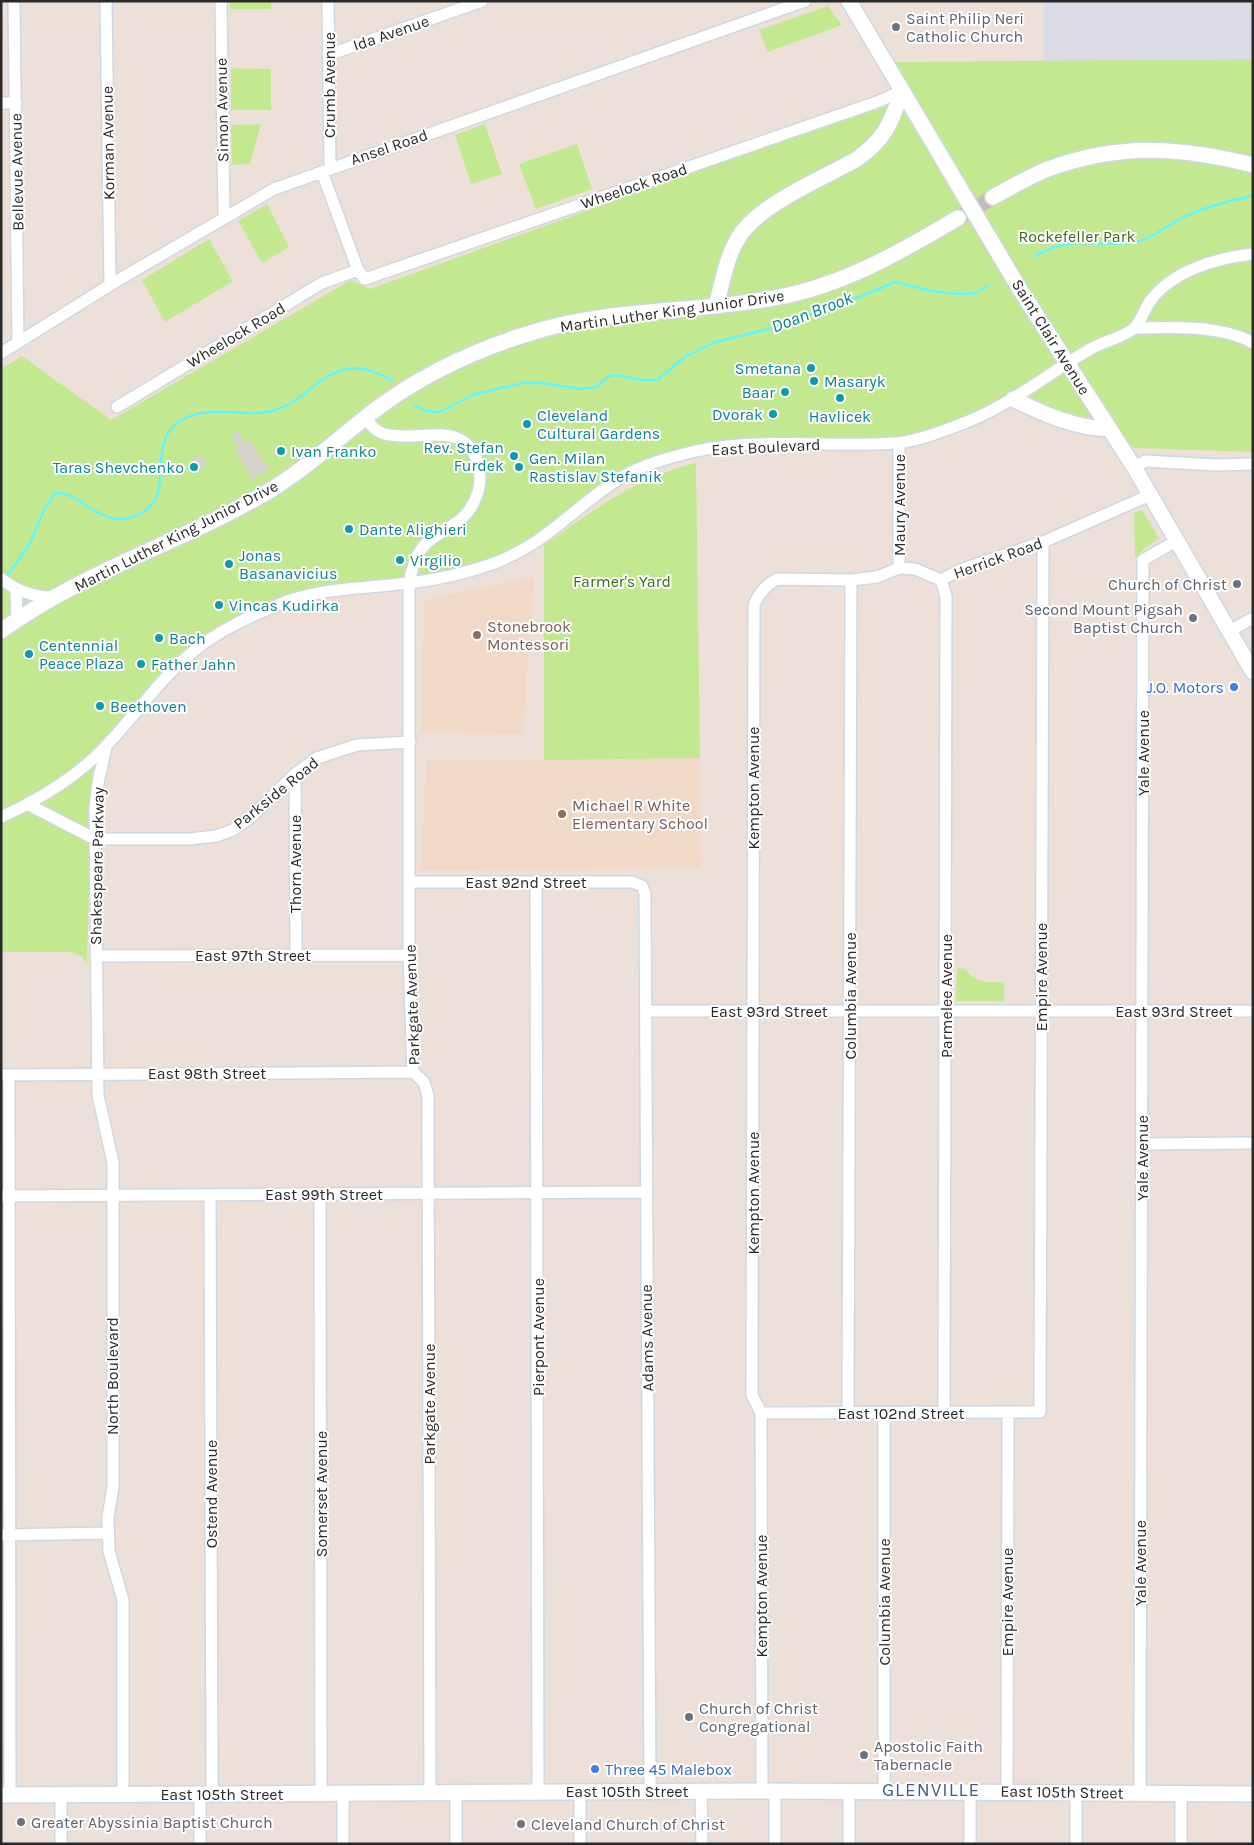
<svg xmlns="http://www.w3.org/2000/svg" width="1254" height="1845" viewBox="0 0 1254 1845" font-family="Karla,sans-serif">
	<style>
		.industrial { fill: #dbdbe5 }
		.education { fill: #f1d9c7 }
		.green { fill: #c3e990 }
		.plaza { fill: #d8d2cd }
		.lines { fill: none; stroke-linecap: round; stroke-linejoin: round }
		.stream { stroke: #61f5fa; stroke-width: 2.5 }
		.secondary-tunnel { stroke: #c6bbb6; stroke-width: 15; stroke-dasharray: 15 8; stroke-linecap: butt }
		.minor-casing { stroke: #ced8e4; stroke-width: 14 }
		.secondary-casing { stroke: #ced8e4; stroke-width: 18 }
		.minor { stroke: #fff; stroke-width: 11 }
		.secondary { stroke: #fff; stroke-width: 15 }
		.worship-dot { fill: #6b7280; stroke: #fff; stroke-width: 2 }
		.culture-dot { fill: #0f9aa8; stroke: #fff; stroke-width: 2 }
		.education-dot { fill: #8d6e63; stroke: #fff; stroke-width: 2 }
		.shop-dot { fill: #3f7fe0; stroke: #fff; stroke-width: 2 }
		.labels { text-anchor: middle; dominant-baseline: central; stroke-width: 4; stroke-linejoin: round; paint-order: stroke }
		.worship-label { font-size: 16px; fill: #5b616d; stroke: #fff; text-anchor: start }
		.street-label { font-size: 16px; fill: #292929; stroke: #fff }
		.park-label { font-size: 16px; fill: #3a6d13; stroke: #fff }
		.culture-label { font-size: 16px; fill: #0d838f; stroke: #fff; text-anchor: start }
		.education-label { font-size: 16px; fill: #785e54; stroke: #fff; text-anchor: start }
		.shop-label { font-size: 16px; fill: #366cbe; stroke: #fff; text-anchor: end }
		.water-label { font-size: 18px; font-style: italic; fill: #038090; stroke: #fff }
		.quarter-label { font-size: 19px; letter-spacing: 1px; fill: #455d7e; stroke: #fff }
	</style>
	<rect width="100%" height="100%" fill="#ede0d9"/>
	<path class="industrial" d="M1044 1H1253V59L1044 61Z"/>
	<path class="education" d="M534 577 523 734 421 732 424 600Z
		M700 758 701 868 421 870 426 761Z"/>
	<path class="green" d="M230 1H271V9H230Z
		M828 6 842 25 768 52 759 30Z
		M1253 59V452L1135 448 1109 429 1013 399 938 432 873 443 729 446 644 466 563 524 488 565 316 593 247 618 178 665 106 747 92 774 87 964 81 956 71 952H1V369L22 356 111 420 351 280 370 289 703 169 887 106 902 91 885 62Z
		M231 68 271 69V110H231Z
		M261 124 250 164 232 165 231 125Z
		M485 124 502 174 471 184 455 135Z
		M577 144 592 189 536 209 519 164Z
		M267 204 289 247 262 263 238 221Z
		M209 239 233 281 165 322 142 280Z
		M696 463 700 758 544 760V545C594 510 636 477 696 463Z
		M1142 510 1159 538 1145 548 1135 558 1134 513Z
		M957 968 965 969C976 984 987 982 1004 982V1001H956Z"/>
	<path class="plaza" d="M238 431 245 444 250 440 265 465 267 464 270 469 251 480 249 476 250 474 235 450 238 448 231 435Z
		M192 463a7 7 0 1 1 14 0a7 7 0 1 1-14 0Z"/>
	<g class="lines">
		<path class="stream" d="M1035 256C1074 234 1097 248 1136 242 1152 239 1166 226 1180 219 1204 207 1227 201 1253 196
			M414 405 425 411 440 412 475 394 523 383H541L582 389 596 387 608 377 614 375 642 380H657L685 357 715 342 785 325 797 317 809 315 867 294 895 282 931 291 960 294 975 293 988 286
			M5 579 30 543 44 510 55 493C78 489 102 531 136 516 177 498 148 453 173 427 202 399 242 420 275 410 302 403 318 374 347 369 364 366 379 373 393 381"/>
		<path class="secondary-tunnel" d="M958 218 993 197"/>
		<g class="minor-casing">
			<path id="minor" d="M14 1 18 343
				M106 1 110 285
				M221 1 224 218
				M328 1 330 168
				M328 55 482 1
				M1 103H16
				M322 172 358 270 365 279 877 102 902 91
				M1135 328C1170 327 1222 325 1253 343
				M1 353 110 285 274 189 805 1
				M117 407 322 283 358 270
				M365 418C371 425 376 432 385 434 417 443 465 417 478 464 482 478 480 491 473 504 461 527 437 530 422 548 414 558 412 571 409 583V955L413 1072 424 1082 428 1096 430 1792
				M1134 467 1146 461 1216 465 1253 464
				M899 568V443
				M1 579C17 591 35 598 55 597
				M941 580 946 596 944 1413
				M941 580 960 570 1043 542 1150 495
				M16 589 17 620
				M1228 632 1253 618
				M106 747 98 783 95 809 98 1095 113 1163V1487L108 1517 109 1551 123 1600V1795
				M295 774 296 955
				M29 805 95 839H190L216 836 233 830 251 817 295 774 317 758 357 745 410 742
				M1 817C38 800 74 779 102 750 134 718 159 679 194 651 218 631 247 618 275 606 319 587 363 589 408 583 436 580 466 573 492 564 549 543 574 506 622 477 644 464 671 457 696 451 761 437 829 448 896 443 918 441 943 431 964 423 1009 406 1046 375 1087 351 1101 342 1119 339 1132 330 1141 324 1144 309 1151 300 1174 270 1217 258 1253 254
				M410 882H632L642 886 645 894 650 1791
				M536 882 538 1792
				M96 956 409 955
				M646 1011H1253
				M3 1075 413 1072
				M9 1075 10 1795
				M1142 1144 1253 1143
				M320 1194 321 1793
				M210 1195 212 1794
				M1 1196 646 1192
				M761 1413 1040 1412 1043 542
				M848 1413 851 580
				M2 1535 108 1533
				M701 1791 702 1844
				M762 1791 761 1413 752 1395 754 605C759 593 765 586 777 579L851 580 877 577 899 568 915 569 941 580
				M775 1791V1844
				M1007 1791 1008 1413
				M456 1792V1844
				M580 1792V1844
				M884 1792V1413
				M970 1792V1844
				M1076 1792V1844
				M849 1793V1844
				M343 1794V1844
				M1140 1794 1143 560 1176 541
				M1181 1794V1844
				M61 1795V1844
				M200 1844V1794"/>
		</g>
		<g class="secondary-casing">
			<path id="secondary" d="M849 1 1019 288 1134 467 1253 672
				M993 197C1012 187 1031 175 1051 168 1122 143 1181 147 1253 165
				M716 306C722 284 726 259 737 240 756 205 822 179 857 159 885 139 891 123 902 91
				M1013 399C1043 414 1075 428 1109 429
				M1 631C83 571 183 542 269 491 307 468 340 437 375 410 423 374 479 348 537 331 613 308 695 313 774 298 842 286 899 253 958 218
				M1 1795 750 1791 1253 1794"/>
		</g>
		<use href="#minor" class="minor"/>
		<use href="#secondary" class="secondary"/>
	</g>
	<g class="worship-dot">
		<circle cx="896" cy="27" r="5"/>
		<circle cx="1237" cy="584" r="5"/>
		<circle cx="1193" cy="618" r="5"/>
		<circle cx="689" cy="1717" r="5"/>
		<circle cx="864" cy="1755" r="5"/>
		<circle cx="21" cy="1822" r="5"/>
		<circle cx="521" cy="1824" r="5"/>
	</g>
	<g class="culture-dot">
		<circle cx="811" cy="368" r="5"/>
		<circle cx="814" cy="381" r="5"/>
		<circle cx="785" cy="392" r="5"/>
		<circle cx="840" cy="398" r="5"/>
		<circle cx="773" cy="414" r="5"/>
		<circle cx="527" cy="424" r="5"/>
		<circle cx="281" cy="451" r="5"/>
		<circle cx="514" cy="456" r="5"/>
		<circle cx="194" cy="467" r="5"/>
		<circle cx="519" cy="467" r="5"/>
		<circle cx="349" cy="529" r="5"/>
		<circle cx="400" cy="560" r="5"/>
		<circle cx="229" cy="564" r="5"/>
		<circle cx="219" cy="605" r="5"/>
		<circle cx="159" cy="638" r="5"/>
		<circle cx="29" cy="654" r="5"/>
		<circle cx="141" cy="664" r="5"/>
		<circle cx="100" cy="706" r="5"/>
	</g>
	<g class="education-dot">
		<circle cx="477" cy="635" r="5"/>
		<circle cx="562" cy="814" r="5"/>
	</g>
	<g class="shop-dot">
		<circle cx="1234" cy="687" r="5"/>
		<circle cx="595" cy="1769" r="5"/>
	</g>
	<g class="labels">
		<g class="worship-label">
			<text x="906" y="18">Saint Philip Neri<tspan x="906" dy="18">Catholic Church</tspan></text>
			<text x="1227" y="584" text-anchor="end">Church of Christ</text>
			<text x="1183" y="609" text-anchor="end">Second Mount Pigsah<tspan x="1183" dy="18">Baptist Church</tspan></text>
			<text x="699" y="1708">Church of Christ<tspan x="699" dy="18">Congregational</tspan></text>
			<text x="874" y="1746">Apostolic Faith<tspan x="874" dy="18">Tabernacle</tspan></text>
			<text x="31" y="1822">Greater Abyssinia Baptist Church</text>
			<text x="531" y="1824">Cleveland Church of Christ</text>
		</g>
		<g class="street-label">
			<text transform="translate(391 33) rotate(-19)">Ida Avenue</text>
			<text transform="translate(329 85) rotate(-90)">Crumb Avenue</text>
			<text transform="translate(222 110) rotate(-91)">Simon Avenue</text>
			<text transform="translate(108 143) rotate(-91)">Korman Avenue</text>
			<text transform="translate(389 147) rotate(-19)">Ansel Road</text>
			<text transform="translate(17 172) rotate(-91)">Bellevue Avenue</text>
			<text transform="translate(634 186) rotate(-19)">Wheelock Road</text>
			<text transform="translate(672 311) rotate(-8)">Martin Luther King Junior Drive</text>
			<text transform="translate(236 335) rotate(-31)">Wheelock Road</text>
			<text transform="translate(1051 337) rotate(58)">Saint Clair Avenue</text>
			<text transform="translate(766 447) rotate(-3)">East Boulevard</text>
			<text transform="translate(899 505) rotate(-90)">Maury Avenue</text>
			<text transform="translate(176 536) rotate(-27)">Martin Luther King Junior Drive</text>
			<text transform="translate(998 558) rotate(-20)">Herrick Road</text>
			<text transform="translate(1143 753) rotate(-90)">Yale Avenue</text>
			<text transform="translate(753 788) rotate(-90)">Kempton Avenue</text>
			<text transform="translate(276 793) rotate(-39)">Parkside Road</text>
			<text transform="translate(295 864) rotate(-90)">Thorn Avenue</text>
			<text transform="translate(97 866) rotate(-89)">Shakespeare Parkway</text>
			<text x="526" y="882">East 92nd Street</text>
			<text x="253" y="955">East 97th Street</text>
			<text transform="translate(1041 977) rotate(-90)">Empire Avenue</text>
			<text transform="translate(850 996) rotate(-90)">Columbia Avenue</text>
			<text transform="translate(946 996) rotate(-90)">Parmelee Avenue</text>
			<text transform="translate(412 1005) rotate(-92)">Parkgate Avenue</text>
			<text x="769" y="1011">East 93rd Street</text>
			<text x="1174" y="1011">East 93rd Street</text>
			<text x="207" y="1073">East 98th Street</text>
			<text transform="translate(1142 1158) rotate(-90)">Yale Avenue</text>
			<text transform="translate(753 1193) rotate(-90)">Kempton Avenue</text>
			<text x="324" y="1194">East 99th Street</text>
			<text transform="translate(538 1337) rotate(-90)">Pierpont Avenue</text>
			<text transform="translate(647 1338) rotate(-91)">Adams Avenue</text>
			<text transform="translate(112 1376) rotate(-90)">North Boulevard</text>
			<text transform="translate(429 1404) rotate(-90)">Parkgate Avenue</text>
			<text x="901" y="1413">East 102nd Street</text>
			<text transform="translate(211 1494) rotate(-90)">Ostend Avenue</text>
			<text transform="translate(321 1494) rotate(-90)">Somerset Avenue</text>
			<text transform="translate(1140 1563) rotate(-90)">Yale Avenue</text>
			<text transform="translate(761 1596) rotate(-90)">Kempton Avenue</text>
			<text transform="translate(884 1602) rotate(-90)">Columbia Avenue</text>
			<text transform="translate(1007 1602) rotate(-90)">Empire Avenue</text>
			<text x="627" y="1791">East 105th Street</text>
			<text transform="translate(1062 1792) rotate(1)">East 105th Street</text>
			<text x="222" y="1794">East 105th Street</text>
		</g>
		<g class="park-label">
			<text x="1077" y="236">Rockefeller Park</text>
			<text x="622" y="581">Farmer's Yard</text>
		</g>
		<g class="culture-label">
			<text x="801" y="368" text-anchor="end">Smetana</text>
			<text x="824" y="381">Masaryk</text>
			<text x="775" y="392" text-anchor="end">Baar</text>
			<text x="763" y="414" text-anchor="end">Dvorak</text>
			<text x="537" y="415">Cleveland<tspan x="537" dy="18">Cultural Gardens</tspan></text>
			<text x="840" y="416" text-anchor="middle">Havlicek</text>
			<text x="504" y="447" text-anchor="end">Rev. Stefan<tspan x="504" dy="18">Furdek</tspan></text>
			<text x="291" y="451">Ivan Franko</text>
			<text x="529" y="458">Gen. Milan<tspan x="529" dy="18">Rastislav Stefanik</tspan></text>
			<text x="184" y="467" text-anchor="end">Taras Shevchenko</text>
			<text x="359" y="529">Dante Alighieri</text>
			<text x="239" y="555">Jonas<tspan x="239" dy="18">Basanavicius</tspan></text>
			<text x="410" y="560">Virgilio</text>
			<text x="229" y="605">Vincas Kudirka</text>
			<text x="169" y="638">Bach</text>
			<text x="39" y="645">Centennial<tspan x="39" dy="18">Peace Plaza</tspan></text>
			<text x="151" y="664">Father Jahn</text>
			<text x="110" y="706">Beethoven</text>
		</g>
		<g class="education-label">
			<text x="487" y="626">Stonebrook<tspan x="487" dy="18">Montessori</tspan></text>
			<text x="572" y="805">Michael R White<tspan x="572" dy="18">Elementary School</tspan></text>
		</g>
		<g class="shop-label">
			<text x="1224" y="687">J.O. Motors</text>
			<text x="605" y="1769" text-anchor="start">Three 45 Malebox</text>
		</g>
		<g class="water-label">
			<text transform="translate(812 312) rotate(-21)">Doan Brook</text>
		</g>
		<g class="quarter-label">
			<text x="931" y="1790">GLENVILLE</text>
		</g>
	</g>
	<rect width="1254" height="1845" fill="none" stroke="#292929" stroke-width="5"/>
</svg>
